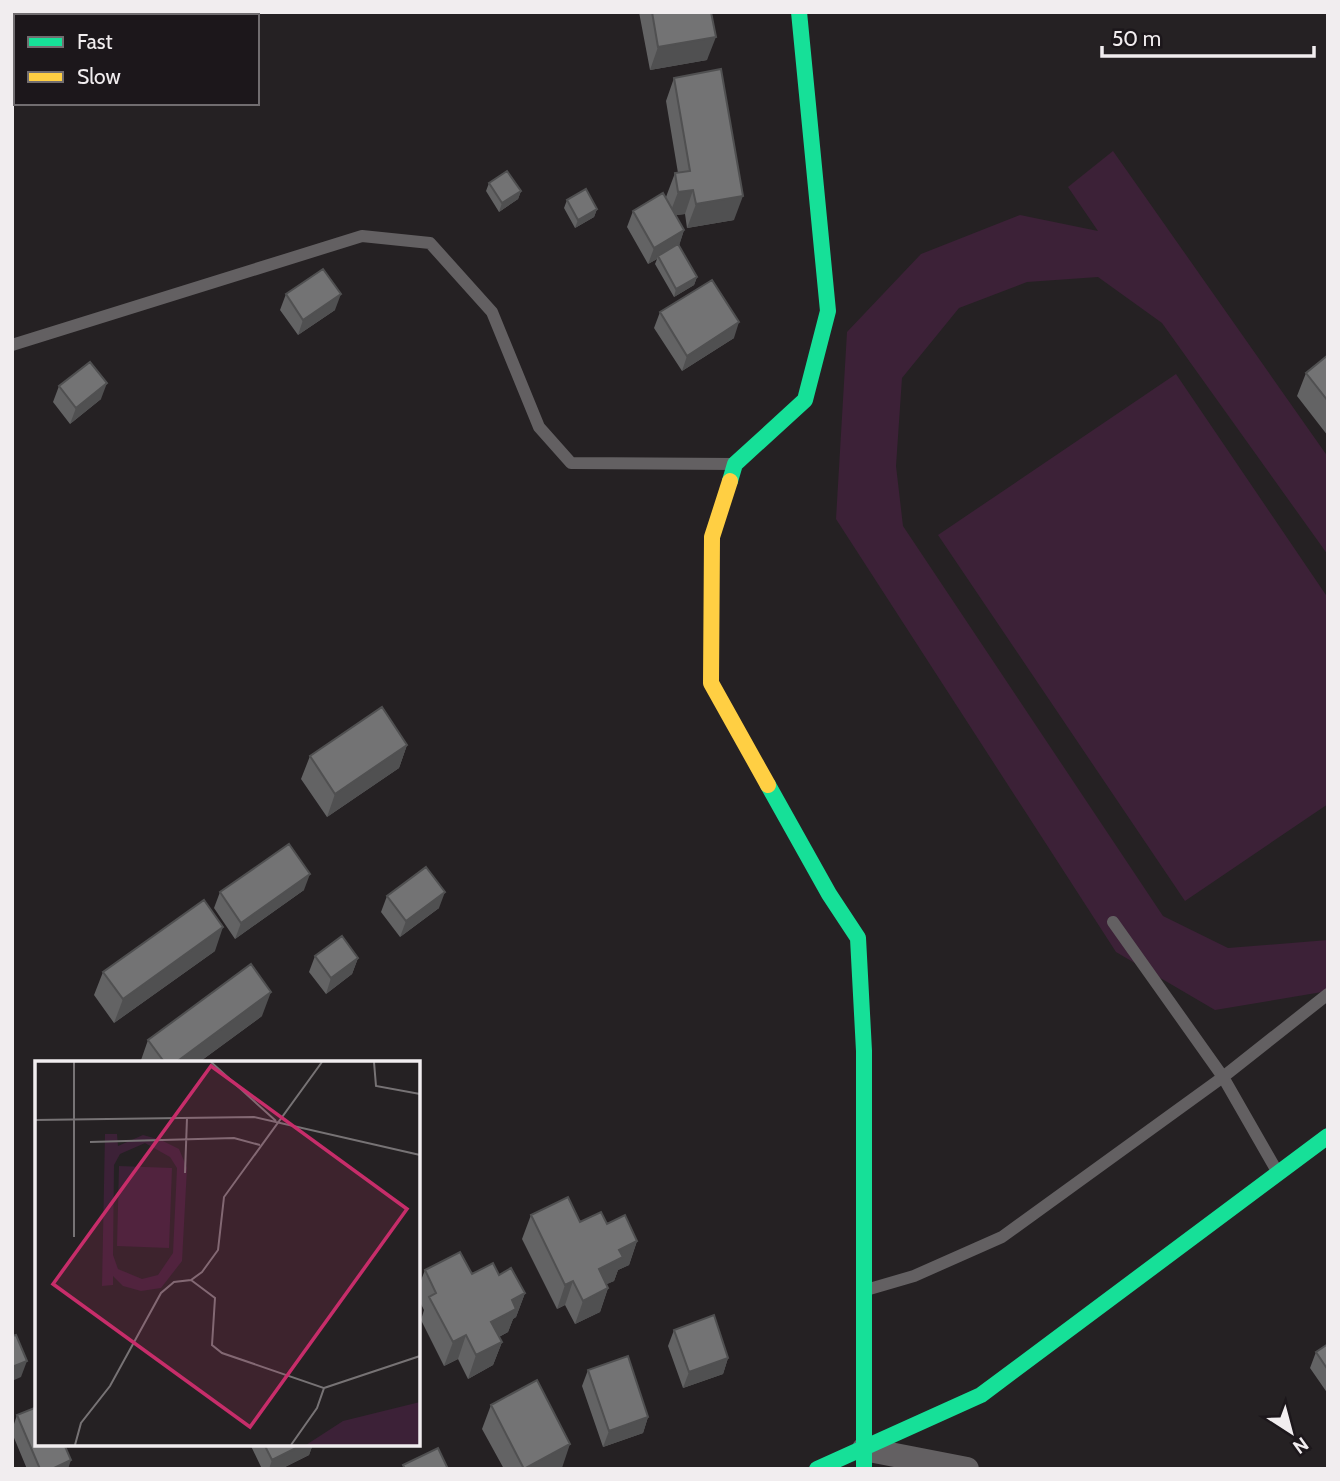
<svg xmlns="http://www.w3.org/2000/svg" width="1340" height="1481" viewBox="0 0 1340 1481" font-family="Cabin,sans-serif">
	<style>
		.green { fill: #3c2137 }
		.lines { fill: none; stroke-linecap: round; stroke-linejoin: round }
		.lane { stroke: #636062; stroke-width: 12 }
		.street { stroke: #636062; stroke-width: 24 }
		.fast { stroke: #16e098; stroke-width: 16 }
		.slow { stroke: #ffcf43; stroke-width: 16 }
		.wall { fill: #636364 }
		.shaded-wall { fill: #505051 }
		.building { fill: #737374; stroke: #505051; stroke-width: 2 }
		.inset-road { fill: none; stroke: #777375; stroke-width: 2 }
		.view { fill: #c72d6a; fill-opacity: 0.15; stroke: #c72d6a; stroke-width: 3.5 }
		.inset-edge { fill: none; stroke: #f1edef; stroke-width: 3.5 }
	</style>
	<rect width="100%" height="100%" fill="#252123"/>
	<path class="green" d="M1113 151 1328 457V555L1162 323 1098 277 1027 282 959 308 902 378 896 466 903 526 1163 916 1228 948 1328 940V991L1215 1010 1116 952 836 519 847 332 921 254 1020 215 1098 231 1068 187Z
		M1176 374 1328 598V804L1185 901 938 535Z"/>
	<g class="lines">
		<path class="lane" d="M12 345 362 236 430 243 492 312 539 427 571 463 735 464
			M1113 922 1223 1077 1278 1173
			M866 1290 914 1276 1002 1237 1223 1077 1328 994"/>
		<path class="street" d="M864 1449 967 1469"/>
		<path class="fast" d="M730 481 735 464 805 400 828 311 799 12
			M768 785 829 894 858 938 864 1051V1469
			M817 1469 981 1395 1328 1136"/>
		<path class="slow" d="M730 481 712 537 711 683 768 785"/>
	</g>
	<path class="wall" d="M639 12H711L707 60 650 70Z
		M674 78 734 220 687 228 685 214 676 215 684 230 679 245 697 277 694 285 674 297 655 264 657 259 648 264 627 227 633 211 666 199V197L675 173H678L666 101Z
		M489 183 521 191 518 199 499 212 486 191Z
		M567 200 597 209 594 217 575 228 564 208Z
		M286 294 335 310 298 335 280 310Z
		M660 312 734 338 682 371 654 328Z
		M1328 355V436L1297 396 1306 373Z
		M59 386 101 399 70 424 53 402Z
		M407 745 399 768 327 817 301 779 310 756Z
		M304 890 235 939 214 908 220 892Z
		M387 896 439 908 400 937 381 912Z
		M215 951 114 1023 94 995 103 972Z
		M315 956 358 958 352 974 326 994 309 972Z
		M262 1016 198 1063H140L148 1040Z
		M531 1215 580 1222 607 1224 637 1241 629 1265 618 1270 614 1281 606 1284 608 1288 600 1312 575 1324 565 1305 557 1309 522 1239Z
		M425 1270 472 1274 499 1275 525 1293 516 1317 513 1319 508 1332 499 1337 502 1342 493 1365 468 1379 458 1359 444 1366 421 1320 424 1310 418 1298V1288Z
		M674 1330 728 1358 723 1374 683 1388 668 1346Z
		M1328 1344V1394L1310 1368 1316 1352Z
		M588 1370 648 1417 643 1433 603 1447 582 1386Z
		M491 1405 562 1468 504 1469 482 1429Z
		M17 1415 68 1469H27L12 1433V1430Z
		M250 1444H313L309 1455 281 1469H262Z"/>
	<path class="shaded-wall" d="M716 37 707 60 650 70 658 47Z
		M693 190 685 214 669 216 678 192Z
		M521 191 518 199 499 212 502 203Z
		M743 196 734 220 687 228 696 204Z
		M597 209 594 217 575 228 578 220Z
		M684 230 679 246 658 256 657 259 648 264 654 248Z
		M697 277 694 285 674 297 676 289Z
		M341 294 335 310 298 335 303 320Z
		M739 322 734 338 682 371 687 356Z
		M107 383 101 399 70 424 76 408Z
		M407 745 399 768 327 817 335 794Z
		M310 874 304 890 235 939 241 923Z
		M445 892 439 908 400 937 406 921Z
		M223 927 215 951 114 1023 123 999Z
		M358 958 352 974 326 994 331 978Z
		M271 992 262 1016 198 1063H175Z
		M637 1241 629 1265 618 1270 614 1281 590 1292 599 1269 619 1250Z
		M573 1281 565 1305 557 1309 565 1285Z
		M608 1288 600 1312 575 1324 583 1301Z
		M525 1293 516 1317 513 1319 508 1332 483 1345 491 1322 512 1300Z
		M466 1335 458 1359 444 1366 453 1342Z
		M502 1342 493 1365 468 1379 476 1355Z
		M728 1358 723 1374 683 1388 689 1372Z
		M27 1361 21 1377 12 1381V1367Z
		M648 1417 643 1433 603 1447 609 1431Z
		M304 1444H313L309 1455 281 1469H269L272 1460Z
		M570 1444 562 1468 524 1469Z
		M71 1460 68 1469H52Z"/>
	<path class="building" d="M652 12H711L716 37 658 47Z
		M721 69 743 196 696 204 693 190 678 192 675 173 690 171 674 78Z
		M507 171 521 191 502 203 489 183Z
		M586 189 597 209 578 220 567 200Z
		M663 193 684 230 654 248 633 211Z
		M678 244 697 277 676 289 658 256Z
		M323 269 341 294 303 320 286 294Z
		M712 280 739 322 687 356 660 312Z
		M1328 355V401L1306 373Z
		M90 362 107 383 76 408 59 386Z
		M382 707 407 745 335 794 310 756Z
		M289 844 310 874 241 923 220 892Z
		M426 867 445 892 406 921 387 896Z
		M204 900 223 927 123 999 103 972Z
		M342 936 358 958 331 978 315 956Z
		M251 964 271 992 175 1063H165L148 1040Z
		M568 1197 580 1222 601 1212 607 1224 625 1215 637 1241 619 1250 623 1257 599 1269 608 1288 583 1301 573 1281 565 1285 531 1215Z
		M460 1252 472 1274 493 1263 499 1275 511 1268 525 1293 512 1300 516 1309 491 1322 502 1342 476 1355 466 1335 453 1342 429 1297 436 1293 425 1270Z
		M714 1315 728 1358 689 1372 674 1330Z
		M16 1335 27 1361 12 1367V1336Z
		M1328 1344V1370L1316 1352Z
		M628 1356 648 1417 609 1431 588 1370Z
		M537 1380 570 1444 524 1469 491 1405Z
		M37 1407V1444H64L71 1460 52 1469H40L17 1415Z
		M264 1444H304L272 1460Z
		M438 1448 448 1469H405L403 1465Z"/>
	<g transform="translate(35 1061)">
		<rect width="385" height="385" fill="#252123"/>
		<path d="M70 73H82L83 85 108 74 126 79 144 88 152 107 147 200 126 227 106 230 88 225 78 215V224L67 225ZM110 82 135 96 142 107 138 192 123 214 107 218 83 208 78 194 79 104 85 93ZM84 105 137 107 134 187 82 185ZM385 341V384H271L308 360Z" fill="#3c2137" fill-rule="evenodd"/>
		<path class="inset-road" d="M176 1 241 60M339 1 341 25 385 33M0 59 219 56 385 94M55 81 199 77 225 84M150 112 152 57M39 176V1M156 219 180 237 177 284 187 292 289 327 282 347 256 384M289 327 385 295M40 384 46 362 75 325 126 232 139 221 156 219 167 211 183 189 189 136 287 1"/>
		<path class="view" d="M176 5 372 148 215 366 18 223Z"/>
		<rect width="385" height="385" class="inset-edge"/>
	</g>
	<rect width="1340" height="1481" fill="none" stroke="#f1edef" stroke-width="28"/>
	<rect x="14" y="14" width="245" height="91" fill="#1c171b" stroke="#716d70" stroke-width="2"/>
	<rect x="28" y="37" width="35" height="10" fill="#16e098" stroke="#716d70" stroke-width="2"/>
	<text x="77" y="49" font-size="21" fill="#f1edef">Fast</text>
	<rect x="28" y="72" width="35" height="10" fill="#ffcf43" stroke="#716d70" stroke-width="2"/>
	<text x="77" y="84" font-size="21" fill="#f1edef">Slow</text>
	<g transform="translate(1291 1432) rotate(144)" stroke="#1c171b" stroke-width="5" paint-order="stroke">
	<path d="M0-5L12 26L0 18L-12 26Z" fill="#f1edef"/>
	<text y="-10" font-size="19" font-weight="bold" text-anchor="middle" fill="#f1edef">N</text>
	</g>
	<path d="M1102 46v10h212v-10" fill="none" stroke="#f1edef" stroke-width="3.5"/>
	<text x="1112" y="46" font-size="21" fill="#f1edef" stroke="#1c171b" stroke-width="5" paint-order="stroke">50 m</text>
</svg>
